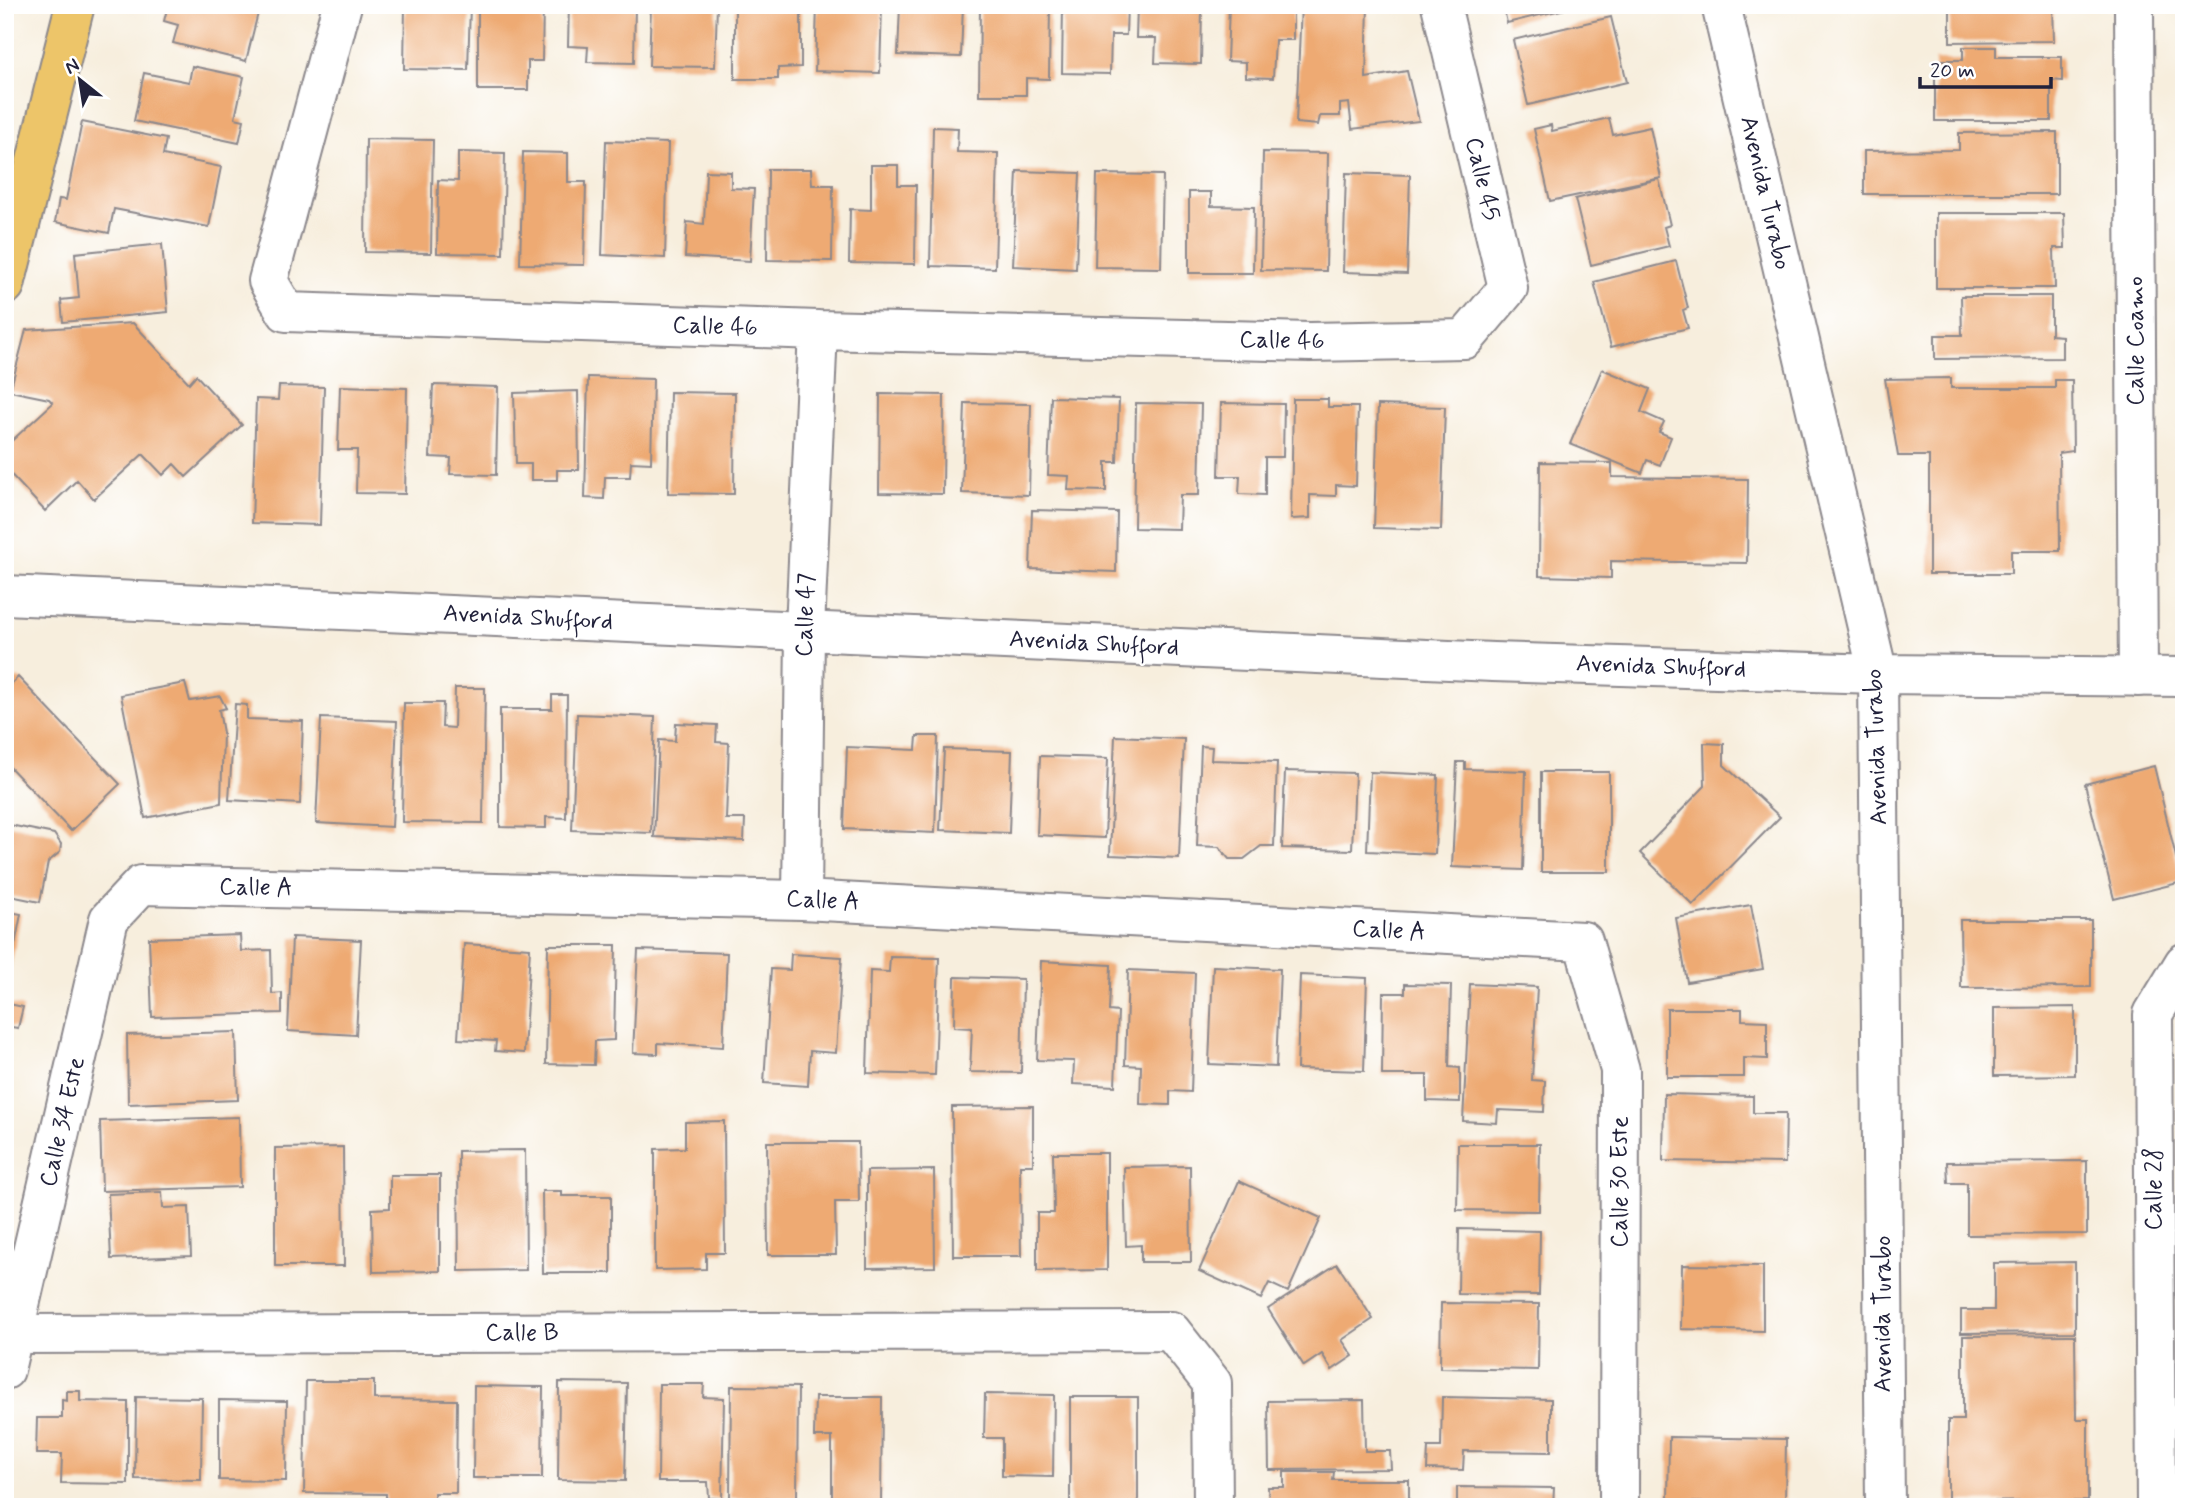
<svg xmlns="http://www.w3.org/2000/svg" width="2189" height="1512" viewBox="0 0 2189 1512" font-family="Mynerve,sans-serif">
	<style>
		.building { fill: #eeaa73 }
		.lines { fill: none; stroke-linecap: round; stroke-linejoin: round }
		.minor-casing { stroke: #8c888c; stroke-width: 42 }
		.tertiary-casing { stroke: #8c888c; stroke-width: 42 }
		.primary-casing { stroke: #8c888c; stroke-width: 42 }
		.minor { stroke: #fff; stroke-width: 38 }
		.tertiary { stroke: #fff; stroke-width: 38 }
		.primary { stroke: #edc569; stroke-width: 38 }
		.labels { text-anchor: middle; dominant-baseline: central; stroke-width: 5; stroke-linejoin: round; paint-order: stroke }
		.street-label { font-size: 24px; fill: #22223b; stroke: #fff }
	</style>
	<rect width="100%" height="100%" fill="#fff"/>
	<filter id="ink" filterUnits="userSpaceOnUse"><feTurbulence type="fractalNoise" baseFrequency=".0143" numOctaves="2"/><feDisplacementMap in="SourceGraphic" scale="14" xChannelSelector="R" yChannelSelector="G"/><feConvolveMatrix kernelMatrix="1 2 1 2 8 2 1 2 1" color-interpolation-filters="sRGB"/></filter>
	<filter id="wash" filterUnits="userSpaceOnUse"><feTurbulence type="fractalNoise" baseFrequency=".00686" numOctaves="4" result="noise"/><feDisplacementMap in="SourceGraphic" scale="28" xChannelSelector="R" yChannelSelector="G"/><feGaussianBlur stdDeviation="1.57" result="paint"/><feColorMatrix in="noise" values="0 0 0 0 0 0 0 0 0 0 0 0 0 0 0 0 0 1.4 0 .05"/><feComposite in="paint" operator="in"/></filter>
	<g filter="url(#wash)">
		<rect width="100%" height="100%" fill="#f7eedd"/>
		<g id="blocks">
			<path class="building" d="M168 5H260L246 61 173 43 178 25 164 21Z
				M405 5H470L468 70 404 69Z
				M478 5H543L542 61H528V90H478Z
				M569 5H635L634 63 587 62 588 47 568 46Z
				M651 5H717L715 67 649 66Z
				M735 5H801V67L778 68V79H735Z
				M817 5H882L880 73 815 71Z
				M900 5H963L961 57 898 55Z
				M980 5H1050L1049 79 1026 78V95H979Z
				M1063 5H1127L1126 35H1111L1110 74 1062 73Z
				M1137 5H1202L1201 64 1155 63 1156 38H1136Z
				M1229 5H1293V40H1275L1273 78 1246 77V62L1227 61Z
				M1301 5H1368L1366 78 1407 71 1419 121 1352 129 1349 103 1340 104V116H1320L1318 125 1296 123Z
				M1503 5H1578V6L1507 23Z
				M1950 5H2053L2054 41 1950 42Z
				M1611 17 1627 82 1528 105 1513 40Z
				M1963 47H1996V57H2062V81L2051 80V121H1935V60H1963Z
				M192 66 244 77 235 118 244 120 239 143 134 121 144 73 189 82Z
				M1609 118 1613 135 1650 127 1661 178 1550 201 1534 129 1551 125 1552 131Z
				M82 122 166 139 163 155 221 167 209 227 114 209 109 233 55 222 59 199 66 200Z
				M933 127 958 128 957 152 998 153 995 268 930 266Z
				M2057 132V194H1864V151L1959 150V133Z
				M366 139 433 140 431 253 365 252Z
				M606 141 668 143 665 258 602 255Z
				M458 152 505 153 503 254 437 253 438 180 458 181Z
				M523 152 568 153V182H586L584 265 520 264Z
				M1263 152 1328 153 1326 271 1261 270Z
				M871 165H898V185H916L915 264 849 263 850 209 871 210Z
				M768 169H811L812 185H833L832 261 767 260Z
				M706 171 731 172V188L754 189 750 261 685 257 687 222 704 224Z
				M1017 171 1080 173 1076 269 1013 266Z
				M1346 173 1410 175 1407 274 1343 272Z
				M1097 174 1163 175 1161 268 1095 267Z
				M1659 179 1670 225 1664 227 1669 246 1591 265 1575 199Z
				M1189 192H1211V206L1254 207 1253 273H1189Z
				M1936 213H2064L2065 248H2054L2055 288H1936Z
				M162 244 168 312 63 322 61 300 79 298 75 253Z
				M1676 261 1688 308 1683 310 1688 328 1611 347 1594 282Z
				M1961 296H2051V335L2062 336V358L1935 359V335H1962Z
				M133 323 189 383 196 375 242 425 186 477 174 464 163 475 143 454 94 499 77 480 45 511 5 468V447L53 403 49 399 10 391 26 330Z
				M1602 369 1650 389 1641 412 1664 422 1659 432 1671 437 1660 465 1647 460 1642 473 1570 444Z
				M588 377 653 379 651 463 631 462 630 477H605L604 499 585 498Z
				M1951 378V388H2055V380H2072L2073 451 2059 453 2060 551H2011V574H1929V456H1898L1885 379Z
				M433 385 498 387 496 475 450 474 451 458 430 457Z
				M279 386 324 387 320 525 252 523 256 399 278 400Z
				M340 386 407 388 405 494 356 493 357 450H338Z
				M578 391 579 470H557V480H531V464H516L514 393Z
				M670 392 735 393 734 494 668 493Z
				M880 394 944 395 943 494 879 493Z
				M1051 397 1119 399 1117 462H1106V491L1068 490 1069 476 1048 475Z
				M1293 399H1328V407H1358L1356 486 1336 485V496L1310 495V518L1291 519Z
				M965 403 1031 404 1029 495 962 493Z
				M1136 403 1201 404 1199 495H1180L1179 529 1134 528Z
				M1221 403 1284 404 1283 457H1265V495L1239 494 1240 476H1219Z
				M1378 405 1445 407 1441 530 1374 528Z
				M1540 462 1612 463V477L1748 479 1747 563 1611 561V578L1539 576Z
				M1032 510 1117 512 1116 572 1030 569Z
				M18 677 120 784 71 831 5 762V690Z
				M185 683 190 701 220 696 226 708 219 710 223 733 221 803 145 818 121 695Z
				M455 688H485L483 823 402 822 404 703H443L442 727 454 728Z
				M552 695H567L566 818 546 817V828L500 827V709H552Z
				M235 704 247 705V719L303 721 300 804 229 800Z
				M577 714 655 717 651 833 572 830Z
				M321 718 397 721 392 827 316 823Z
				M676 723 717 725 716 742 729 743 726 819H745L744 841 654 837 659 740 675 741Z
				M917 736H938L935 833 844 829 847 747 916 750Z
				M1115 736 1184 739 1179 858 1110 855Z
				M1704 743 1724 744V765L1780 817 1693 905 1640 853 1705 786Z
				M1201 746 1212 747 1211 760 1277 762 1274 846H1261L1244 859H1229L1219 847 1197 846Z
				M944 749 1012 751 1009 833 940 830Z
				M1040 756 1108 758 1105 838 1037 835Z
				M1457 762H1465V769L1526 771 1523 870 1452 867Z
				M2154 766 2182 882 2114 899 2085 784Z
				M1285 771 1355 773 1352 850 1282 848Z
				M1370 772 1438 775 1435 854 1367 851Z
				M1541 772H1609V872H1541Z
				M5 824 54 834 61 844 60 852 48 862 40 902 5 895Z
				M1751 905 1763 969 1687 982 1676 918Z
				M5 911 21 914 8 981 5 980Z
				M1960 920H2091V987L1961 988Z
				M240 935 241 951 271 950 272 994 282 993V1013L152 1017 149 938Z
				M292 937 361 940 356 1035 288 1031Z
				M464 944 530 948 524 1053 495 1051 496 1041 458 1039Z
				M548 945H616L614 1040 595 1041 594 1065 546 1064Z
				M638 950 727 953 723 1047 658 1043V1054L633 1053Z
				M791 954 842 957 836 1053 810 1051 808 1086 764 1083 771 969 790 970Z
				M890 957 939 958 935 1075 867 1073 870 971 889 972Z
				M1041 961 1111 965 1109 1011 1118 1012 1115 1086 1073 1084 1074 1061 1037 1060Z
				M1213 966 1280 969 1276 1067 1209 1064Z
				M1128 970 1195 973 1191 1092 1170 1091V1105L1140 1104 1141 1066 1125 1065Z
				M1300 975 1367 978 1364 1071 1297 1069Z
				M955 977 1023 979 1021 1073 970 1072 972 1028 954 1027Z
				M1405 984 1451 985 1449 1067 1460 1068V1102L1427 1101V1075H1382L1383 993H1405Z
				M1470 984 1537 987 1532 1080 1545 1081 1544 1112 1498 1110 1497 1123 1463 1121Z
				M5 1003 23 1007 18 1028 5 1026Z
				M2075 1007V1075L1994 1076V1008Z
				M1667 1009H1742V1020L1767 1021V1059L1744 1058V1077H1667Z
				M236 1032 238 1100 128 1104 127 1035Z
				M1664 1094 1753 1096V1113H1786L1785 1163 1663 1161Z
				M1033 1106V1165H1020L1021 1256H953L952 1107Z
				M239 1117 240 1187 102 1191 100 1121Z
				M724 1121 725 1253H706V1269L655 1270V1149L685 1148V1122Z
				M767 1142H858L859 1202H835L836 1255H768Z
				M1458 1144H1540L1539 1211 1457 1210Z
				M343 1147 344 1266H275V1148Z
				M525 1150 526 1270 459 1271 458 1151Z
				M1053 1153H1107V1270L1037 1271V1213H1054Z
				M2087 1161V1234L1967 1235V1183H1948L1947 1162Z
				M1190 1166 1191 1262H1141V1245L1126 1246 1124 1167Z
				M934 1170 935 1267 867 1268V1171Z
				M390 1175H440V1271L373 1272 372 1209 390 1208Z
				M1239 1181 1321 1218 1288 1292 1269 1283 1261 1299 1199 1271Z
				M542 1191H562V1196H611V1273H543Z
				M162 1192 163 1208 189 1207 191 1256 111 1259 108 1194Z
				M1459 1229 1540 1231 1539 1295 1458 1294Z
				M2075 1262V1332L1961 1333V1310H1994V1263Z
				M1337 1264 1373 1319 1342 1340 1353 1356 1332 1370 1322 1354 1304 1366 1268 1309Z
				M1682 1265 1763 1266V1331L1681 1329Z
				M1441 1303 1539 1304 1538 1370 1440 1368Z
				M2068 1335H2075L2076 1419H2088V1501L1948 1502V1420H1963V1336Z
				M306 1381H374V1399L457 1400 456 1493H434V1507H386V1494L304 1493Z
				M559 1382 627 1383 625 1481 558 1480Z
				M659 1384H704L703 1397 724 1398 722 1499 709 1498 708 1482H658Z
				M474 1386 543 1387 542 1478H473Z
				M731 1386 798 1387 797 1499 730 1498Z
				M67 1391H80V1401L128 1402V1484L61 1483 62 1454H36L37 1418H62V1400L67 1401Z
				M985 1394 1054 1395 1053 1477 1002 1476V1438H984Z
				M136 1397 202 1398 201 1480 135 1479Z
				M815 1397H882L881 1506 832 1505V1437H814Z
				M1070 1397H1138V1507H1070Z
				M1442 1397 1551 1399V1452L1464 1451 1463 1470 1427 1469 1428 1447H1441Z
				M219 1400 287 1401 286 1481 219 1480Z
				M1364 1400 1365 1451H1390L1391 1469 1269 1470 1268 1401Z
				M1669 1437 1786 1439 1785 1504 1668 1502Z
				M1284 1472H1334L1333 1480H1409V1507H1269L1268 1487H1284Z
				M1457 1487 1554 1488 1553 1507H1457Z"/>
		</g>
	</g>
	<g filter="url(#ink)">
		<use href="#blocks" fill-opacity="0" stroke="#8c888c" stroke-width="2"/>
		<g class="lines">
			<g class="minor-casing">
				<path id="minor" d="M342 5 268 281 286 312 818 330 1310 342 1465 339 1508 288 1441 5
					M2134 5 2138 677
					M802 900 805 630 818 330
					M14 1334 1171 1331 1212 1383 1213 1507
					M5 1370 109 919 141 885 802 900 1583 941 1620 1070 1619 1507
					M2156 1507 2153 1014 2184 963"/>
			</g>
			<g class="tertiary-casing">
				<path id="tertiary" d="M1721 5 1878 674 1885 1507
					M5 595 1493 662 1878 674 2184 677"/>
			</g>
			<g class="primary-casing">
				<path id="primary" d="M5 285 75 5"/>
			</g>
			<use href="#minor" class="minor"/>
			<use href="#tertiary" class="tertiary"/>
			<use href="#primary" class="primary"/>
		</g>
	</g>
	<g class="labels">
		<g class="street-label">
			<text transform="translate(1482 179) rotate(77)">Calle 45</text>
			<text transform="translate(1765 193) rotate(77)">Avenida Turabo</text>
			<text transform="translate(715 327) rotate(2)">Calle 46</text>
			<text transform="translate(1282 341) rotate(1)">Calle 46</text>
			<text transform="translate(2136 341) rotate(-90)">Calle Coamo</text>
			<text transform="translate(806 615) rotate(-88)">Calle 47</text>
			<text transform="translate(528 618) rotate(3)">Avenida Shufford</text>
			<text transform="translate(1094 644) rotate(3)">Avenida Shufford</text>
			<text transform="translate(1661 667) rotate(2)">Avenida Shufford</text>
			<text transform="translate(1877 747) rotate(-92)">Avenida Turabo</text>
			<text transform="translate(256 888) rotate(1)">Calle A</text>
			<text transform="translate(823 901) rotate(3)">Calle A</text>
			<text transform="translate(1389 931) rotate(3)">Calle A</text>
			<text transform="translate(63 1122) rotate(-77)">Calle 34 Este</text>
			<text transform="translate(1620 1182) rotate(-90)">Calle 30 Este</text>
			<text transform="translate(2154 1189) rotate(-90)">Calle 28</text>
			<text transform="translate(1883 1314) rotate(-90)">Avenida Turabo</text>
			<text x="522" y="1333">Calle B</text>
		</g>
	</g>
	<rect width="2189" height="1512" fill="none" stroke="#fff" stroke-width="28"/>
	<g transform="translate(80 80) rotate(330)" stroke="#ffffff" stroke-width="5" paint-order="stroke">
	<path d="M0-5L12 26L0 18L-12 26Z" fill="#22223b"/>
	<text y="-10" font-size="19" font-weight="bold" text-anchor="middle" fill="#22223b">N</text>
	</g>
	<path d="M1920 77v10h131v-10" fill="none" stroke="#22223b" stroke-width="3.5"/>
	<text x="1930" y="77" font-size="21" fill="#22223b" stroke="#ffffff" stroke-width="5" paint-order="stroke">20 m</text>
</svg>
